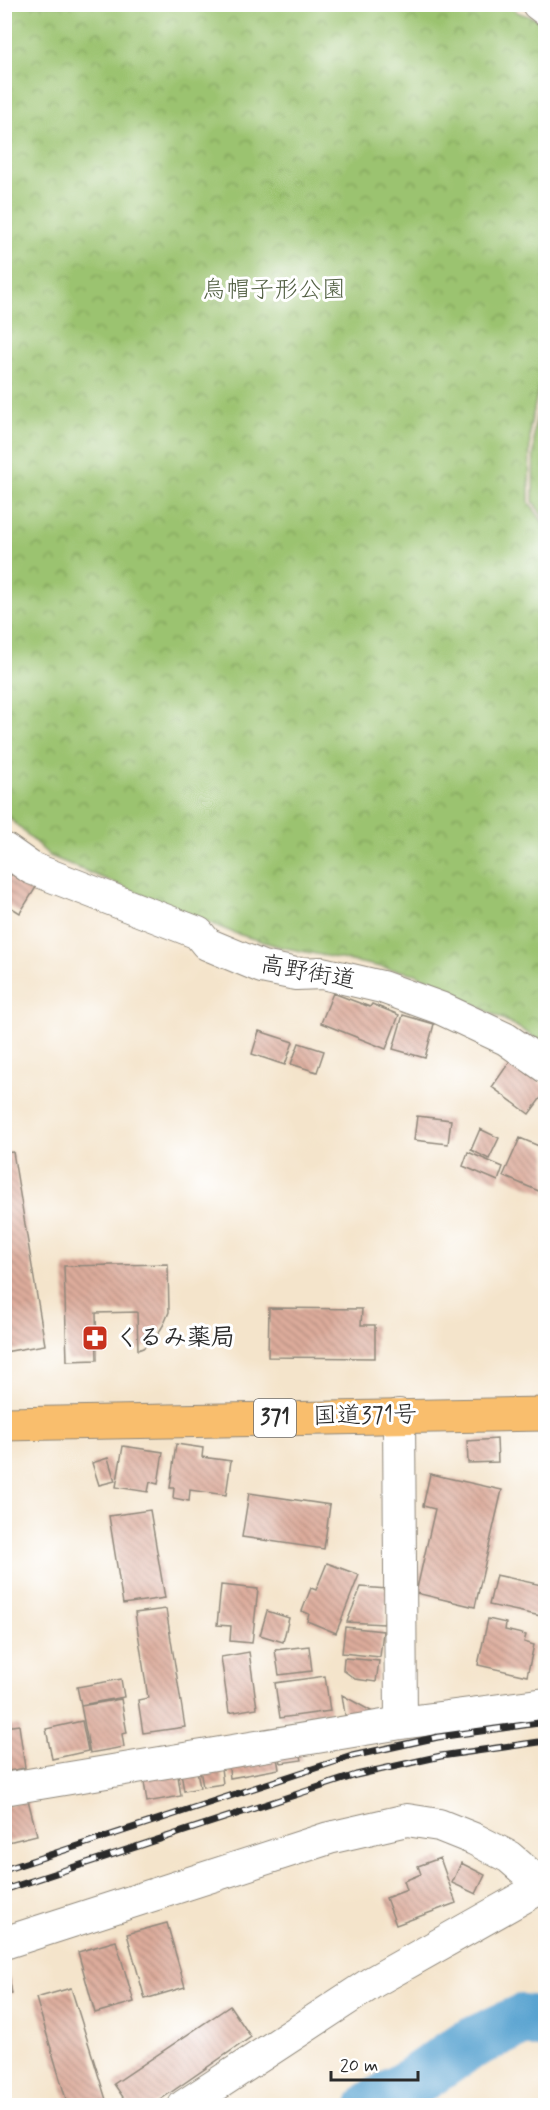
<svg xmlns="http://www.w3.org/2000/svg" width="550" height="2110" viewBox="0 0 550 2110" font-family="Mynerve,'Klee One',sans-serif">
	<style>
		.park { fill: url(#park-crowns); stroke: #63774d; stroke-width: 1.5 }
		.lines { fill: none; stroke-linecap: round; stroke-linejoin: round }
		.river { stroke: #58a3d0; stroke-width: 52 }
		.building { fill: url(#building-back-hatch) }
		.minor-casing { stroke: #90887b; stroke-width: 34 }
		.highway-casing { stroke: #90887b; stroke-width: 35 }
		.minor { stroke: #fff; stroke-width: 32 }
		.highway { stroke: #f9be6d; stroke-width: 33 }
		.rail-casing { stroke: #2b2b2b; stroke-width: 7 }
		.rail { stroke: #fff; stroke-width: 4.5; stroke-dasharray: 14; stroke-linecap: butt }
		.labels { text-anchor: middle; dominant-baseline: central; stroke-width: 6; stroke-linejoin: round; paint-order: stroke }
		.shield { fill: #fff; stroke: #6b6b6b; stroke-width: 1.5 }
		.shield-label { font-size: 22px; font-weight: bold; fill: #2b2b2b }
		.park-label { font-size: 24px; fill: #526043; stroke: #fff }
		.street-label { font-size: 24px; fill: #2b2b2b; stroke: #fff }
		.poi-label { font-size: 24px; font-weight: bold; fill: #2b2b2b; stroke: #fff; text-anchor: start }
	</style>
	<defs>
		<pattern id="park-crowns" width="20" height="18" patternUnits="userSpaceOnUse" patternTransform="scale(1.5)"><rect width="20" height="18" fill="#9bc36f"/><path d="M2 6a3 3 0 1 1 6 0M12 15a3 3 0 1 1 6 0" fill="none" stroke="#7f9f5b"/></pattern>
		<pattern id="building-back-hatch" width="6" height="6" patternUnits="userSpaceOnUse" patternTransform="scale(1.5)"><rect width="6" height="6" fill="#ddac9b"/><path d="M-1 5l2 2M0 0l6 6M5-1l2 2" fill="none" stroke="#b38c7f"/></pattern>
	</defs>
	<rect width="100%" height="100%" fill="#fff"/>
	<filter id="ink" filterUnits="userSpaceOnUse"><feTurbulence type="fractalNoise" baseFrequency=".0167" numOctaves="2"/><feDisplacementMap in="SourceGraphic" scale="12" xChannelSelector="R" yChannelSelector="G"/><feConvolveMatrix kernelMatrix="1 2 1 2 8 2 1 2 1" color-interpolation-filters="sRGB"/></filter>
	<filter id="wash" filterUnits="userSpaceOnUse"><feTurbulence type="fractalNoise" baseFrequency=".008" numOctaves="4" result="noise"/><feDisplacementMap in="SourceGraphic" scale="24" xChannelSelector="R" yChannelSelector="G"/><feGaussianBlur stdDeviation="1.35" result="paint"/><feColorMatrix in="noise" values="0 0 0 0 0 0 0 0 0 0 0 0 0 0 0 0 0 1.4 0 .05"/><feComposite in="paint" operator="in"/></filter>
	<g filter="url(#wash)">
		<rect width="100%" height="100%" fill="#f4e4cb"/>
		<path class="park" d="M507 4 519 13 545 21 546 371 540 381 530 428 529 502 546 527 545 573 535 638 546 702 545 1044 514 1025 416 974 281 947 234 933 50 856 5 814V5Z
			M545 379 546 521H545L533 501 534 429Z"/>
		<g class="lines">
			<path class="river" d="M373 2106 410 2084 466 2046 522 2020 546 2023"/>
		</g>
		<g id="blocks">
			<path class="building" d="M15 869 38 884 20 913 4 903V885Z
				M333 993 370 1007 372 1004 399 1015 386 1049 321 1023Z
				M403 1015 434 1024 425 1058 393 1049Z
				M259 1031 293 1042 285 1065 252 1054Z
				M299 1043 324 1051 317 1072 291 1064Z
				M510 1061 546 1087V1091L529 1114 492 1087Z
				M417 1116 451 1120 448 1144 414 1140Z
				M480 1129 499 1138 489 1159 471 1150Z
				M520 1138 546 1149V1194L503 1176Z
				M13 1152 45 1345 4 1352V1153Z
				M468 1152 503 1167 498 1181 463 1166Z
				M168 1264 169 1312 164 1324 156 1337 143 1348 138 1350 137 1312 96 1313 97 1360 67 1361 64 1266Z
				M269 1308 362 1309 361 1325H375V1358L268 1357Z
				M497 1439 498 1462 468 1463 467 1441Z
				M176 1444 203 1448 202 1457 231 1461 226 1495 190 1490 189 1501 173 1498 174 1488H170Z
				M123 1446 163 1452 158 1484 150 1482 148 1492 116 1487Z
				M108 1458 115 1481 99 1485 92 1463Z
				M430 1474 502 1490 475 1607 416 1593 435 1509 423 1506Z
				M249 1493 330 1505 324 1549 242 1537Z
				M150 1510 165 1598 123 1604 109 1516Z
				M327 1563 359 1575 336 1633 307 1621 309 1614 302 1611 311 1588 316 1590Z
				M496 1575 546 1586V1596L541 1616 489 1605Z
				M221 1585 258 1589 252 1643 230 1641 231 1626 217 1625Z
				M361 1587 387 1589 384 1624 347 1622Z
				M166 1609 185 1727 143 1733 138 1700 148 1698 135 1613Z
				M267 1611 289 1618 283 1642 260 1635Z
				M488 1619 506 1623 505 1630 526 1635 524 1642 534 1645 527 1676 478 1665Z
				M345 1627 383 1631 380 1657 342 1653Z
				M309 1646 312 1671 279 1675 275 1650Z
				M249 1652 257 1708 229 1713 221 1657Z
				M344 1658 379 1661 376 1682 355 1679 343 1670Z
				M325 1676 330 1711 280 1718 275 1683Z
				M121 1679 124 1697 81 1705 77 1687Z
				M342 1695 373 1712 346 1721Z
				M121 1699 127 1733 122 1734 124 1747 90 1753 81 1706Z
				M82 1721 88 1751 52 1759 46 1729Z
				M19 1725 25 1768 4 1772V1727Z
				M299 1748 302 1760 281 1763 279 1751Z
				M276 1752 279 1769 230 1778 228 1760Z
				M220 1760 223 1784 203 1787 199 1764Z
				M196 1764 200 1788 184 1791 180 1767Z
				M177 1769 181 1796 147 1802 143 1775Z
				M28 1800 37 1835 4 1843V1806Z
				M440 1858 456 1903 396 1925 386 1898 407 1890 404 1881 421 1874 418 1866Z
				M461 1863 485 1875 476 1894 452 1883Z
				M167 1923 185 1987 145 1999 127 1934Z
				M116 1941 134 2002 95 2013 78 1952Z
				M9 1975 12 1994 4 1995V1976Z
				M71 1988 108 2106H68L36 1998Z
				M230 2006 251 2037 151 2106H129L114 2084Z"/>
		</g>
	</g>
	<g filter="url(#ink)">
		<use href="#blocks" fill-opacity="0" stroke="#90887b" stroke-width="1.5"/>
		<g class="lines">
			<g class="minor-casing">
				<path id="minor" d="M538 4 546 10
					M4 849 31 868 198 933 207 944 262 967 296 974 322 973 382 987 440 1008 506 1039 546 1067
					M399 1415 401 1723
					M4 1789 401 1723 546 1704
					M4 1943 329 1838 407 1820 439 1825 474 1839 509 1857 546 1889
					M184 2106 373 1982 543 1886"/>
			</g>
			<g class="highway-casing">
				<path id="highway" d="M4 1424 546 1414"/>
			</g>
			<use href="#minor" class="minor"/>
			<use href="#highway" class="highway"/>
			<g class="rail-casing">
				<path id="rail" d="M4 1870 352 1756 438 1737 546 1722
					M4 1890 356 1775 441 1756 546 1741"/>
			</g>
			<use href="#rail" class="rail"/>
		</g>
	</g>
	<defs>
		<g id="pharmacy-square" transform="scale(1.35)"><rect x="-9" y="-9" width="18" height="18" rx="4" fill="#c8321e" stroke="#fff"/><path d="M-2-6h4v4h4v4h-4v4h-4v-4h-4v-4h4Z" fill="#fff"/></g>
	</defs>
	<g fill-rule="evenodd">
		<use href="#pharmacy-square" x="95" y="1338"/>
	</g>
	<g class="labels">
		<rect class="shield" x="254" y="1399" width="42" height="38" rx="4.5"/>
		<g class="shield-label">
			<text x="275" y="1418">371</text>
		</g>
		<g class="park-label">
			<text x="274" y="290">烏帽子形公園</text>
		</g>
		<g class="street-label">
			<text transform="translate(308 973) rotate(10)">高野街道</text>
			<text transform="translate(365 1416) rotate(-1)">国道371号</text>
		</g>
		<g class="poi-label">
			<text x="115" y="1338">くるみ薬局</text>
		</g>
	</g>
	<rect width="550" height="2110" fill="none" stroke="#fff" stroke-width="24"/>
	<path d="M331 2071v9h87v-9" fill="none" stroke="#2b2b2b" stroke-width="3"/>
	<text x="340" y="2071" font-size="18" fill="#2b2b2b" stroke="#ffffff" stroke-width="4.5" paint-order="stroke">20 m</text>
</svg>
